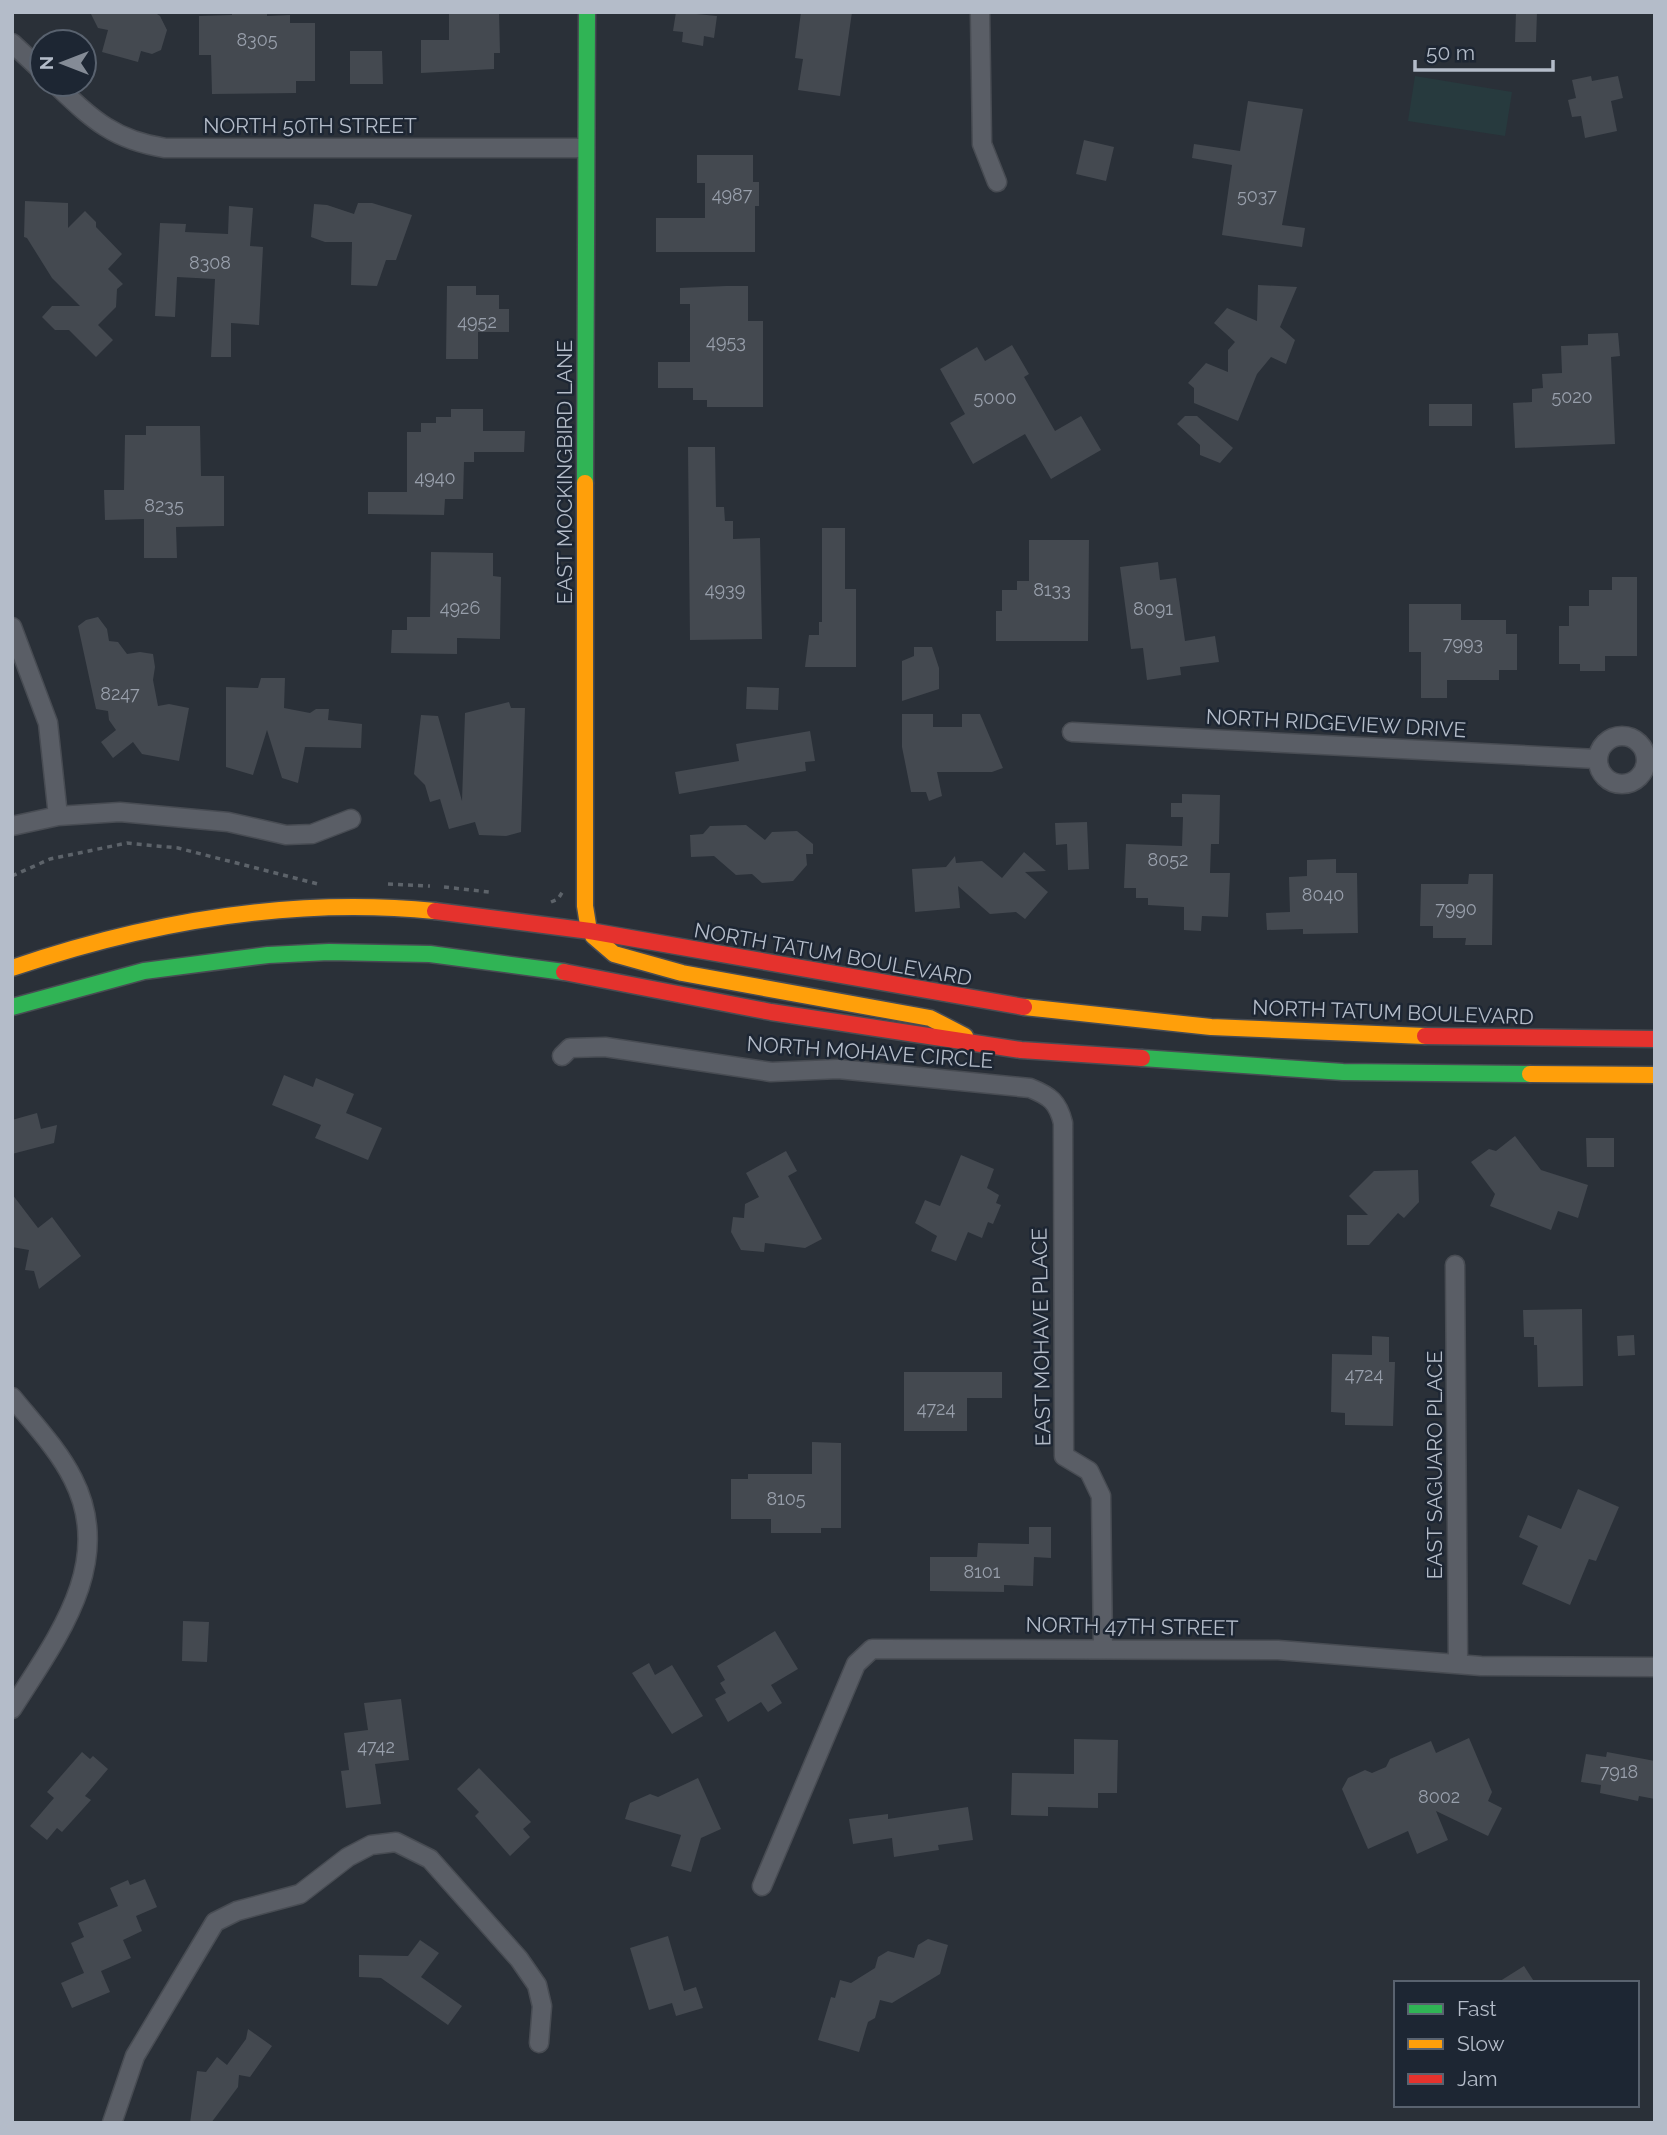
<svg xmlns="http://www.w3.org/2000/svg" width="1667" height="2135" viewBox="0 0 1667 2135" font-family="Raleway,sans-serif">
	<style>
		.garden { fill: #273a3e }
		.building { fill: #444950 }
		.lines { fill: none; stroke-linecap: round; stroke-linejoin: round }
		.street-casing { stroke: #484c53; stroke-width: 21 }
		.fast-casing { stroke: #484c53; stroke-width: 19 }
		.slow-casing { stroke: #484c53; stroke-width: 19 }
		.jam-casing { stroke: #484c53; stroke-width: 19 }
		.path { stroke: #5d636a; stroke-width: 3.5; stroke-dasharray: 5 5; stroke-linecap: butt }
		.street { stroke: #5a5e66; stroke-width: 18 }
		.fast { stroke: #30b455; stroke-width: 16 }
		.slow { stroke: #ff9f0a; stroke-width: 16 }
		.jam { stroke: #e5322d; stroke-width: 16 }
		.labels { text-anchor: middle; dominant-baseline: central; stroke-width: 5; stroke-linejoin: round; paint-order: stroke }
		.number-label { font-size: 18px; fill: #989fab }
		.street-label { font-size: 21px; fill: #b4bcc9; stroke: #1d2633 }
	</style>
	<rect width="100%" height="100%" fill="#2a3038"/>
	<path class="garden" d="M1415 76 1512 92 1505 136 1408 121Z"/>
	<path class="building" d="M90 12H154L160 16 167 30 161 50 152 54 141 51 138 62 102 52 108 30 98 28Z
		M232 12H267V16L290 15V23H315V81H296V93L212 94 211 55H199V16L232 15Z
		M449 12H499L500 53H494V69L421 73V40H449Z
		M676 12 717 16 714 38 704 36 703 46 682 42 683 32 673 31Z
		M801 12H852L840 96 798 90 803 59 795 58Z
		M1516 12H1537L1536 42H1515Z
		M350 51H382L383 84H350Z
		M1591 76 1592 81 1618 76 1623 98 1611 101 1617 131 1585 138 1581 116 1572 117 1568 100 1576 98 1572 80Z
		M1248 101 1303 109 1282 225 1305 228 1302 247 1222 235 1232 165 1192 158 1194 144 1240 151Z
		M1084 140 1114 147 1106 181 1076 174Z
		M697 155H753V182H759V206H755V252H656V218H705V183H697Z
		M25 201 68 203V228L85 211 96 222V227L122 254 108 269 123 284 117 289 116 307 98 325 113 340 96 357 69 330H55L42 317 52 306H80L52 278 27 238 24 237Z
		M358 203H372L412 215 396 260H386L377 286 351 285 352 242H325L311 237 314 204 327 205 354 214Z
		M229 206 253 208 250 246 263 247 259 325 231 323V357H211L215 279 177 277 175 317 155 316 160 223 186 224 185 232 228 234Z
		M1258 285 1297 287 1280 327 1295 340 1286 364 1271 357 1257 374 1238 421 1194 403V388L1188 383 1206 363 1228 372V350L1235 342 1214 323 1227 308 1257 321Z
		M447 286H476V295H499V309H509V332H478V359H446Z
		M726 286H748V321H763V407H707V400H693V388H658V362H690V304H680V288Z
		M1618 333 1620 356 1611 357 1615 444 1515 448 1513 403 1532 402V389L1543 388 1542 374 1562 373 1561 346 1588 345V334Z
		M1012 345 1029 374 1024 377 1055 431 1081 416 1101 450 1051 479 1025 434 973 464 950 423 965 414 940 369 977 347 985 361Z
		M1429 404H1472V426H1429Z
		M451 409H483V431H525L524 452H474V462H464L463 499H445L444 515 368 514V492H407V432H421V423H436V417H451Z
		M1185 416H1197L1233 448 1220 463 1200 455V445L1177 424Z
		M146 426H200L201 476H224V526L176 527 177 558H144V519L105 520 104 490H124L125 435H146Z
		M688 447H715L716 507H724L725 521H733V539L760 538 762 639 690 640Z
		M822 528H845V589H856V667H805L809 635H819V622H822Z
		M1029 540H1089L1088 641H996V611H1002V590H1017V581H1029Z
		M431 552 493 553V576L501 577 500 639 457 638V654L391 653 392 630H407V617H430Z
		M1158 562 1160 580 1176 578 1185 641 1215 636 1219 662 1180 667 1181 675 1147 680 1143 648 1131 649 1120 567Z
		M1612 577H1637V656H1605V671H1580V664H1559V626H1569V606H1589V590H1612Z
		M1409 604H1461V620H1506V634H1517V670H1499V680H1447V698H1421V652H1409Z
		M98 617 107 629 109 641 118 642 127 654 140 652 153 654 155 667 153 680 158 706 169 704 189 708 179 761 142 754 133 742 113 758 101 742 116 730 109 720 108 711 96 709 78 626 86 620Z
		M914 647H932L939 668V689L902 701V661L914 656Z
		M261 678H285L284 708 310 713 316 709H329L328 720 362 724 361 748 305 747 298 783 282 778 267 730 253 775 226 767V687L258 688Z
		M747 687 779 688 778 710 746 709Z
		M509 702 511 708H525L521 832 506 836 479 835 475 822 449 829 440 799 430 802 425 785 414 774 421 715 438 716 462 801 465 713Z
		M902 714H933V727H962V714H980L1003 768 992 772H937L942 796 929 801 926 792H911L902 747Z
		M810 731 815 761 805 762 806 771 679 794 675 772 739 761 736 744Z
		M1182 794 1220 795 1219 844H1211L1210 873H1230L1228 917 1202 916 1201 931 1184 930V907L1148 905V898H1136V888H1124L1126 844 1182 846 1183 817H1171V803H1182Z
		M1087 822 1089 869 1068 870 1067 844 1056 845 1055 823Z
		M746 825 765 840 772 832 797 831 813 844V854H806L807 865 793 881 762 883 752 874 736 875 714 856 691 857 690 835 703 834 710 826Z
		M1024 852 1046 871 1025 872 1048 892 1025 919 1016 912 990 914 958 886 960 908 915 912 912 869 946 867 955 856 956 863 982 861 1002 878Z
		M1336 859V873H1357L1358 933 1303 934V929L1267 930 1266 913 1290 912 1289 877 1307 876V860Z
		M1469 874H1493L1492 945H1465L1466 938H1433V926H1420L1421 884H1468Z
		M284 1075 313 1087 316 1078 354 1094 346 1113 382 1128 368 1160 315 1138 321 1125 272 1105Z
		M37 1113 41 1129 57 1125 54 1143 12 1154V1120Z
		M1515 1136 1541 1170 1588 1185 1578 1218 1558 1211 1551 1230 1490 1206 1495 1194 1471 1162 1489 1149 1496 1151Z
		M1586 1138H1614V1167H1587Z
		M786 1151 797 1171 788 1176 822 1239 805 1248 765 1243 764 1252 741 1250 731 1232 733 1217 744 1218 745 1204 759 1197 746 1173Z
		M961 1155 994 1169 987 1188 999 1195 996 1203 1001 1205 993 1224 988 1222 982 1238 968 1232 956 1261 931 1251 937 1236 915 1223 925 1200 940 1206Z
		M1418 1170 1419 1202 1404 1218 1398 1213 1369 1245H1347V1215H1368L1349 1196 1374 1171Z
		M12 1194 38 1228 52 1217 81 1256 39 1289 34 1271 25 1270 29 1250 12 1247Z
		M1582 1309 1583 1386 1538 1387 1537 1345H1534V1337H1524L1523 1310Z
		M1634 1335 1635 1355 1618 1356 1617 1336Z
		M1372 1336 1389 1337V1362H1395L1393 1426 1345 1425V1413L1331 1412 1332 1354 1372 1355Z
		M904 1372H1002V1398H967V1431H904Z
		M812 1442 841 1443V1528H821V1533H771V1519H731V1479H748V1474H812Z
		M1578 1489 1619 1507 1596 1561 1589 1559 1570 1605 1522 1584 1538 1546 1519 1537 1528 1515 1561 1529Z
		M1029 1527H1051V1558L1034 1557 1033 1586 1004 1585V1592L930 1591V1557H977L978 1543 1029 1544Z
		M183 1621 209 1622 207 1662 182 1661Z
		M775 1631 798 1669 771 1685 782 1703 768 1712 761 1702 728 1722 715 1699 726 1693 720 1683 725 1680 717 1666Z
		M649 1663 655 1675 672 1665 703 1716 672 1734 632 1673Z
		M401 1699 409 1760 375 1764 381 1804 346 1808 341 1771 349 1770 344 1733 368 1730 364 1703Z
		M1469 1738 1492 1792 1488 1801 1502 1808 1488 1836 1436 1811 1448 1840 1417 1854 1408 1831 1368 1849 1342 1789 1348 1778 1365 1770 1372 1773 1386 1767 1390 1759 1431 1741 1436 1753Z
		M1074 1739 1118 1740 1117 1793H1098V1808L1048 1807V1816L1011 1815 1012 1773 1074 1774Z
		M82 1752 90 1759 93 1756 108 1769 85 1796 91 1800 62 1832 57 1828 47 1840 30 1826 54 1798 47 1792Z
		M1607 1752 1655 1761V1799L1639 1796 1638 1801 1600 1793 1601 1785 1581 1782 1586 1754 1606 1757Z
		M479 1768 531 1822 523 1829 530 1837 510 1856 475 1816 479 1812 457 1789Z
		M698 1778 721 1829 701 1838 691 1872 671 1866 681 1835 625 1819 630 1803 650 1794 658 1797Z
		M968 1807 973 1840 938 1845 939 1850 894 1857 892 1838 853 1844 849 1819 888 1814V1819Z
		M145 1879 157 1907 136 1916 142 1931 123 1940 131 1958 101 1971 110 1992 72 2008 61 1983 84 1973 71 1943 84 1937 78 1923 118 1906 110 1888 128 1880 130 1885Z
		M668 1936 684 1991 696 1987 703 2008 676 2016 672 2003 649 2010 630 1948Z
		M928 1939 948 1945 940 1974 892 2003 880 2000 875 2018 868 2022 859 2052 818 2040 831 1997 835 1998 840 1980 851 1983 875 1968 878 1957 888 1951 914 1958 918 1945Z
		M420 1940 439 1953 421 1977 462 2006 448 2025 381 1978 359 1977V1955L408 1956Z
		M1524 1966 1535 1983H1497Z
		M248 2029 272 2046 250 2077 239 2075 238 2087 211 2123H190L197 2071 206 2072 217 2057 227 2065 246 2039Z"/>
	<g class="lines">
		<g class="street-casing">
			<path id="street" d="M980 12 982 144 997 182
				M12 43 42 71
				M55 84C92 119 113 140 165 148H585
				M12 627 48 723 58 816
				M1072 732 1597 759
				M1598 760a24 24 0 1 1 48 0a24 24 0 1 1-48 0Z
				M12 826 58 816 120 812 228 822 286 835 312 834 351 819
				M562 1056 570 1048 605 1047 771 1072 838 1069 1030 1088C1050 1096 1058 1102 1063 1123L1064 1456 1089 1471 1101 1496 1103 1648
				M1455 1265 1458 1664
				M12 1397C33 1423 58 1449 73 1479 116 1563 56 1639 12 1709
				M762 1886 856 1664 872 1649 1278 1650 1481 1666 1655 1667
				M112 2123 135 2056 215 1922 237 1911 300 1894 348 1857 371 1845 396 1842 430 1859 519 1959 537 1985 542 2006 539 2043"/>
		</g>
		<g class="fast-casing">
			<path id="fast" d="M585 483 587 12
				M12 1007 144 971 268 955 329 952 430 954 564 972
				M1142 1058 1343 1072 1530 1074"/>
		</g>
		<g class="slow-casing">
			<path id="slow" d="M585 483V906L589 931
				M593 936 614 954 682 973 930 1018 965 1036
				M12 968C147 922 292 897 435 911
				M1024 1007 1211 1027 1425 1036
				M1530 1074 1655 1075"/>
		</g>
		<g class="jam-casing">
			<path id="jam" d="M435 911 590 931 1024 1007
				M564 972 771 1012 1021 1050 1142 1058
				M1425 1036 1655 1039"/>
		</g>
		<path class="path" d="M12 876 50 859 127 843 178 848 318 884
			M388 884 430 886
			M444 887 489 892
			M551 902 558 899 563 891"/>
		<use href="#street" class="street"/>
		<use href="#fast" class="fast"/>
		<use href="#slow" class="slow"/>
		<use href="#jam" class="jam"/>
	</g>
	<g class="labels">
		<g class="number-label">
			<text x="257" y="39">8305</text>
			<text x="732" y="194">4987</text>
			<text x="1257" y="195">5037</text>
			<text x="210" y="262">8308</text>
			<text x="477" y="321">4952</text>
			<text x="726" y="341">4953</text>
			<text x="1572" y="396">5020</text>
			<text x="995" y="397">5000</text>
			<text x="435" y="477">4940</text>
			<text x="164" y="505">8235</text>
			<text x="725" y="589">4939</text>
			<text x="1052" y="589">8133</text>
			<text x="460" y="607">4926</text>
			<text x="1153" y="608">8091</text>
			<text x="1463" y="643">7993</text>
			<text x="120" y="693">8247</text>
			<text x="1168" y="859">8052</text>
			<text x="1323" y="894">8040</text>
			<text x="1456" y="908">7990</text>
			<text x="1364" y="1374">4724</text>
			<text x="936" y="1408">4724</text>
			<text x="786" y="1498">8105</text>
			<text x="982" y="1571">8101</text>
			<text x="376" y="1746">4742</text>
			<text x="1619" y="1771">7918</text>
			<text x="1439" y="1796">8002</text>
		</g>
		<g class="street-label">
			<text x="310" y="125">NORTH 50TH STREET</text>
			<text transform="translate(564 472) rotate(-90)">EAST MOCKINGBIRD LANE</text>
			<text transform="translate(1336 723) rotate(3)">NORTH RIDGEVIEW DRIVE</text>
			<text transform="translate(833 954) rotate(10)">NORTH TATUM BOULEVARD</text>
			<text transform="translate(1393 1012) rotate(2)">NORTH TATUM BOULEVARD</text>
			<text transform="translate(870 1052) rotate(4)">NORTH MOHAVE CIRCLE</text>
			<text transform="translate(1041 1337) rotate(-91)">EAST MOHAVE PLACE</text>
			<text transform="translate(1434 1465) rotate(-90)">EAST SAGUARO PLACE</text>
			<text transform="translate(1132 1626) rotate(1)">NORTH 47TH STREET</text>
		</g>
	</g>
	<rect width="1667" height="2135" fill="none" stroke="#b4bcc9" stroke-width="28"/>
	<rect x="1394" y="1981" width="245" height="126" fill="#1d2633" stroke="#59626f" stroke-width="2"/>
	<rect x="1408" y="2004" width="35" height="10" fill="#30b455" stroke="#59626f" stroke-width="2"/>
	<text x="1457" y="2016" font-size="21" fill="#b4bcc9">Fast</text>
	<rect x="1408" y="2039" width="35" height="10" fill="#ff9f0a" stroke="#59626f" stroke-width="2"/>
	<text x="1457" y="2051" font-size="21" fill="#b4bcc9">Slow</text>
	<rect x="1408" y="2074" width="35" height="10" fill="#e5322d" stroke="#59626f" stroke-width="2"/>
	<text x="1457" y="2086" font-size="21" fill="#b4bcc9">Jam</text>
	<g transform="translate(63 63) rotate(270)"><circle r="33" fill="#1d2633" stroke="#59626f" stroke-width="2"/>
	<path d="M0-5L12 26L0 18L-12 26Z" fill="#848b96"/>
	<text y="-10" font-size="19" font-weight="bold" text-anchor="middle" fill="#b4bcc9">N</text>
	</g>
	<path d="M1415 60v10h138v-10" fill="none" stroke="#b4bcc9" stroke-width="3.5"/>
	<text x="1426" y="60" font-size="21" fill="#b4bcc9" stroke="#1d2633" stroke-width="5" paint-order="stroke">50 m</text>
</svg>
